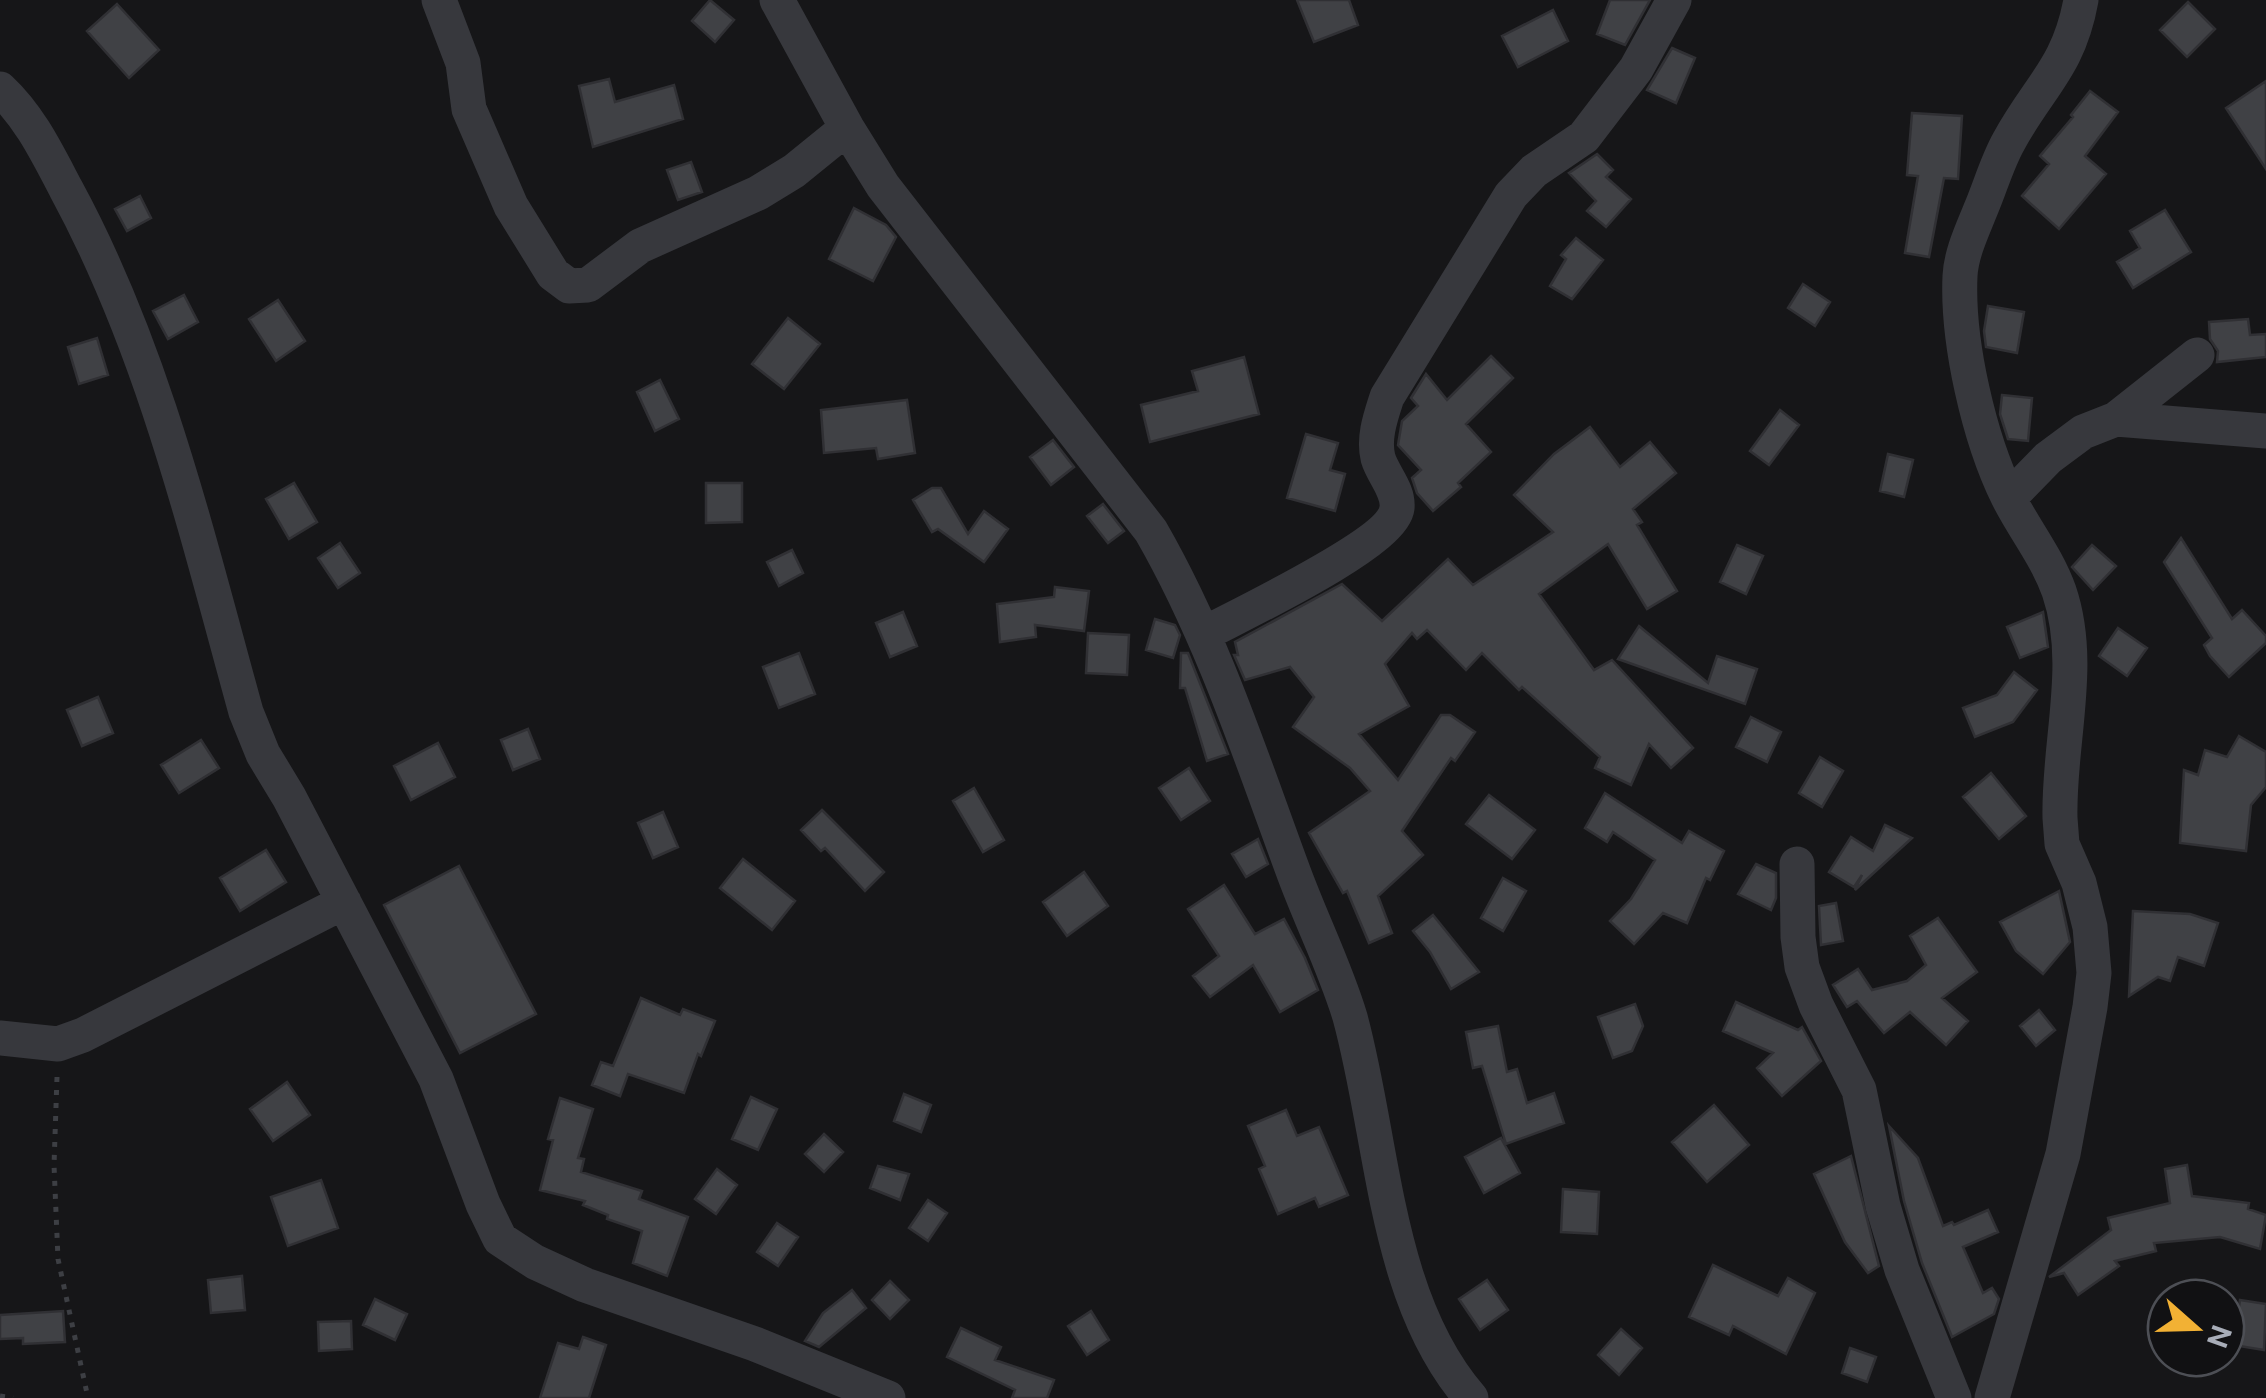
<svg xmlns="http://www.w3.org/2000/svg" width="2266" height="1398" viewBox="0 0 2266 1398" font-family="'Public Sans',sans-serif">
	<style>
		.building { fill: #404145; stroke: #303034; stroke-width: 2.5 }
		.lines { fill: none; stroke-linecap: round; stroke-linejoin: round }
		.path { stroke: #3d3f44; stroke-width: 5; stroke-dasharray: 5 8; stroke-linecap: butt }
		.minor { stroke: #37383d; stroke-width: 35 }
	</style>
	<rect width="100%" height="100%" fill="#161618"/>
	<path class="building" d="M710 0 734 20 715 42 692 21Z
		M1297 0H1349L1358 25 1314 42Z
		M1610 0H1650L1625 45 1597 34Z
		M2188 2 2215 29 2187 57 2160 30Z
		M117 4 159 50 129 78 87 31Z
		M1553 10 1568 41 1518 67 1502 36Z
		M1672 48 1695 58 1676 103 1647 90Z
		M609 79 615 102 674 85 683 119 593 147 579 86Z
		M2266 81V169L2226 108Z
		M2090 91 2118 112 2085 156 2106 174 2059 229 2022 196 2049 164 2040 156 2073 117 2071 115Z
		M1912 113 1962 116 1958 179 1944 178 1929 257 1905 253 1918 176 1907 175Z
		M1597 154 1613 170 1606 177 1631 199 1606 227 1587 211 1596 201 1569 173Z
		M691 162 702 192 678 200 667 170Z
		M140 196 151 218 127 231 115 209Z
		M854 208 886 225 896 237 873 281 829 259Z
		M2165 210 2191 252 2133 288 2117 262 2140 248 2130 231Z
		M1576 238 1603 260 1572 299 1550 286 1566 259 1561 255Z
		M1803 284 1830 302 1815 326 1788 308Z
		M184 295 198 322 168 339 153 311Z
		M278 300 305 341 276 361 249 319Z
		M1988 306 2024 312 2017 353 1986 347 1984 331Z
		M788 318 820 344 784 389 752 364Z
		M2248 319 2250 335 2266 334V357L2217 362 2218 351 2210 339 2209 322Z
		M97 338 108 375 79 384 68 347Z
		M1491 356 1513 378 1466 424 1491 452 1458 483 1461 487 1433 511 1417 493 1412 478 1421 470 1398 445 1402 421 1418 406 1411 398 1426 374 1447 400Z
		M1244 357 1259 414 1150 442 1141 405 1198 391 1192 371Z
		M660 380 679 419 655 431 637 392Z
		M2002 395 2032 398 2028 441 2008 439 2000 414Z
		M907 400 915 453 878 459 876 448 824 453 821 410Z
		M1780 410 1799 425 1769 465 1750 451Z
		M1590 427 1620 467 1650 442 1676 473 1633 509 1642 522 1637 525 1677 591 1647 609 1608 544 1539 594 1594 670 1612 660 1693 748 1671 768 1649 744 1631 785 1595 768 1600 757 1522 687 1519 690 1482 653 1466 670 1427 630 1417 639 1412 633 1385 664 1409 706 1359 734 1398 780 1441 715H1450L1475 732 1455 761 1451 758 1402 831 1423 855 1378 896 1392 933 1369 943 1347 891 1343 893 1309 833 1370 791 1350 768 1293 727 1314 697 1290 667 1245 680 1234 655H1238L1235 642 1342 584 1382 621 1448 559 1473 585 1553 532 1514 495 1554 454Z
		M1306 434 1338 443 1330 470 1345 474 1335 511 1287 498Z
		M1053 440 1074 467 1051 485 1030 457Z
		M1888 454 1913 460 1904 497 1880 491Z
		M294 483 317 522 289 539 266 499Z
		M706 483H742V522L706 523Z
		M932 488H941L968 534 984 511 1008 529 984 562 938 529 932 532 913 500Z
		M1103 504 1124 531 1108 543 1087 516Z
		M2181 538 2232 619 2242 610 2266 636V643L2229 677 2210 656 2204 645 2212 638 2164 562Z
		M340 543 360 573 338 588 318 558Z
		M1737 545 1763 556 1746 594 1720 582Z
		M2092 545 2116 566 2093 590 2072 567Z
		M792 550 803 573 779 586 767 562Z
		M1055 587 1089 591 1084 631 1035 625 1036 637 1000 642 997 604 1054 597Z
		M903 612 917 646 890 657 876 623Z
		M2043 612 2048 647 2020 658 2007 627Z
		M1155 619 1175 625 1180 635 1173 658 1146 650Z
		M1639 626 1708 683 1717 656 1757 669 1745 704 1618 659Z
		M2118 628 2147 648 2127 676 2099 656Z
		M1088 633 1129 635 1127 675 1086 673Z
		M799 653 815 694 779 708 763 667Z
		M1181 653H1188L1228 754 1207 761 1185 688H1180Z
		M2014 672 2037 690 2013 722 1975 737 1963 708 1997 695Z
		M98 697 113 733 82 746 67 710Z
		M1751 717 1781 732 1767 762 1736 747Z
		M528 729 540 759 513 770 501 740Z
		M2239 736 2266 752V787L2251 805 2246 851 2180 843 2184 770 2198 775 2205 750 2227 757Z
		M201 740 219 768 179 793 161 765Z
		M438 743 455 777 411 800 394 766Z
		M1820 757 1843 771 1822 807 1799 793Z
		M1189 768 1210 801 1181 820 1159 788Z
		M1991 773 2026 816 1999 839 1963 797Z
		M974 788 1004 840 983 852 953 801Z
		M1605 793 1682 843 1689 831 1724 851 1710 880 1706 878 1687 923 1663 913 1634 944 1610 921 1631 899 1655 860 1613 832 1607 842 1585 828Z
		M1489 795 1535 830 1512 859 1466 824Z
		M822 810 884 872 865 891 825 848 821 851 801 830Z
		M663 812 678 847 653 858 638 823Z
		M1885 825 1912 838 1855 890 1862 875 1854 887 1829 872 1851 837 1873 851Z
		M1258 839 1268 864 1246 877 1232 854Z
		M266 850 286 882 240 911 220 878Z
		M743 859 795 901 772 930 720 888Z
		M1756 864 1776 873V898L1771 910 1738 894Z
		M459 866 536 1014 460 1053 384 905Z
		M1084 872 1108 906 1067 936 1043 902Z
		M1503 878 1526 891 1503 931 1481 918Z
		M1224 885 1255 934 1284 919 1305 958 1318 990 1280 1012 1253 965 1210 997 1193 976 1219 956 1188 909Z
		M2059 891 2070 942 2043 974 2016 951 2000 922Z
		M1836 903 1843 941 1821 945 1819 906Z
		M2133 911 2190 914 2218 923 2204 966 2178 957 2170 981 2158 977 2129 996Z
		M1433 915 1479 972 1451 989 1430 952 1413 931Z
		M1938 918 1977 972 1942 998 1968 1021 1946 1045 1910 1012 1884 1033 1857 1001 1847 1007 1833 985 1858 969 1872 990 1907 981 1926 965 1910 936Z
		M641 998 680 1015 683 1009 715 1021 701 1056 698 1054 684 1093 628 1074 620 1096 592 1085 601 1062 613 1066Z
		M1736 1002 1798 1030 1802 1027 1821 1061 1782 1096 1757 1068 1773 1053 1723 1031Z
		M1635 1004 1643 1026 1632 1051 1613 1058 1598 1017Z
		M2039 1010 2055 1030 2036 1046 2020 1026Z
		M1498 1026 1507 1072 1517 1069 1527 1103 1554 1093 1564 1123 1506 1144 1482 1066 1473 1068 1466 1032Z
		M287 1082 310 1115 273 1141 250 1109Z
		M904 1094 931 1105 921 1132 894 1121Z
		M751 1097 777 1109 758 1150 732 1139Z
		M560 1098 593 1109 578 1158 584 1159 581 1172 642 1191 639 1199 688 1217 667 1276 633 1263 642 1231 607 1219 608 1215 583 1205 585 1201 540 1190 553 1140 548 1139Z
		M1714 1105 1749 1145 1707 1182 1672 1142Z
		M1286 1110 1297 1136 1319 1127 1348 1195 1319 1207 1315 1198 1278 1214 1259 1169 1265 1166 1248 1126Z
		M1889 1126 1918 1158 1943 1226 1952 1222 1954 1225 1988 1210 1998 1232 1963 1247 1983 1293 1992 1288 1999 1299 1994 1314 1952 1337 1922 1263 1904 1201Z
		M824 1134 843 1152 824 1172 805 1154Z
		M1501 1138 1520 1173 1484 1193 1465 1157Z
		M1851 1156 1879 1266 1868 1273 1845 1242 1814 1174Z
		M2187 1165 2192 1196 2249 1203 2248 1209 2266 1215 2260 1249 2220 1237 2154 1243 2156 1251 2115 1261 2119 1266 2078 1295 2064 1273 2049 1277 2111 1230 2108 1218 2170 1203 2165 1169Z
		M878 1166 909 1174 900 1200 870 1188Z
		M717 1169 737 1185 716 1214 695 1199Z
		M321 1180 338 1228 288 1246 271 1197Z
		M1563 1189 1599 1192 1597 1234 1561 1232Z
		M928 1200 947 1213 928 1241 909 1228Z
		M777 1223 798 1237 778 1266 757 1252Z
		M1713 1265 1778 1296 1788 1278 1815 1293 1786 1354 1733 1326 1729 1335 1689 1317Z
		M242 1276 245 1310 211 1313 208 1280Z
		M1487 1280 1508 1310 1480 1330 1459 1299Z
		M890 1281 909 1300 890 1319 872 1300Z
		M852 1290 866 1308 819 1347 805 1341 823 1313Z
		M375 1299 407 1314 395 1340 363 1325Z
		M2240 1300 2266 1304 2264 1350 2233 1345Z
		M63 1311 65 1342 23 1344V1338L0 1339V1315Z
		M1091 1311 1109 1340 1087 1355 1068 1326Z
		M351 1321 352 1349 319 1351 318 1322Z
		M961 1328 1001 1347 995 1360 1054 1380 1047 1398H1012L1015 1390 947 1357Z
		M1621 1329 1642 1348 1619 1375 1598 1355Z
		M583 1337 606 1345 589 1398H540L558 1343 579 1349Z
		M1850 1348 1876 1357 1867 1382 1842 1373Z"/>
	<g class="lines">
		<path class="path" d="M57 1077 54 1165 58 1259 88 1398
			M0 1396 13 1398"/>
		<path class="minor" d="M439 0 463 63 469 109 511 206 553 274 569 286 588 285 640 246 758 193 794 171 847 128
			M777 0 847 128 883 186 1151 531C1212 637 1250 754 1292 868 1310 918 1335 967 1350 1017 1384 1141 1384 1298 1471 1398
			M0 89C30 117 47 153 66 189 154 351 197 535 246 712L263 754 289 797 436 1079 483 1204 500 1239 535 1262 585 1285 755 1344 888 1398
			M2116 419 2266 431
			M2009 498 2048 458 2083 432 2116 419 2197 355
			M1204 634C1239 615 1393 543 1397 508 1399 490 1383 475 1378 458 1373 437 1381 416 1387 397L1511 195 1534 171 1584 137 1636 69 1674 0
			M1797 864 1798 937 1802 967 1816 1005 1859 1090 1883 1206 1902 1270 1954 1398
			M0 1038 58 1044 83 1035 344 902
			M1992 1398 2063 1154 2090 1007 2094 973 2090 927 2079 883 2062 844 2060 818C2058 743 2084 664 2059 591 2047 557 2024 529 2008 497 1979 438 1957 342 1960 276 1961 254 1972 231 1980 211 1990 188 1997 162 2009 141 2039 86 2069 67 2081 0"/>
	</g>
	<g transform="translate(2196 1328) rotate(110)"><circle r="48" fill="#111113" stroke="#4d4f55" stroke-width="2.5"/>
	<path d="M0-8L18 38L0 25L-18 38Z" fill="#f2b134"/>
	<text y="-15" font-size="28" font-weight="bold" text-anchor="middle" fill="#a8adb8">N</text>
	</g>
</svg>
